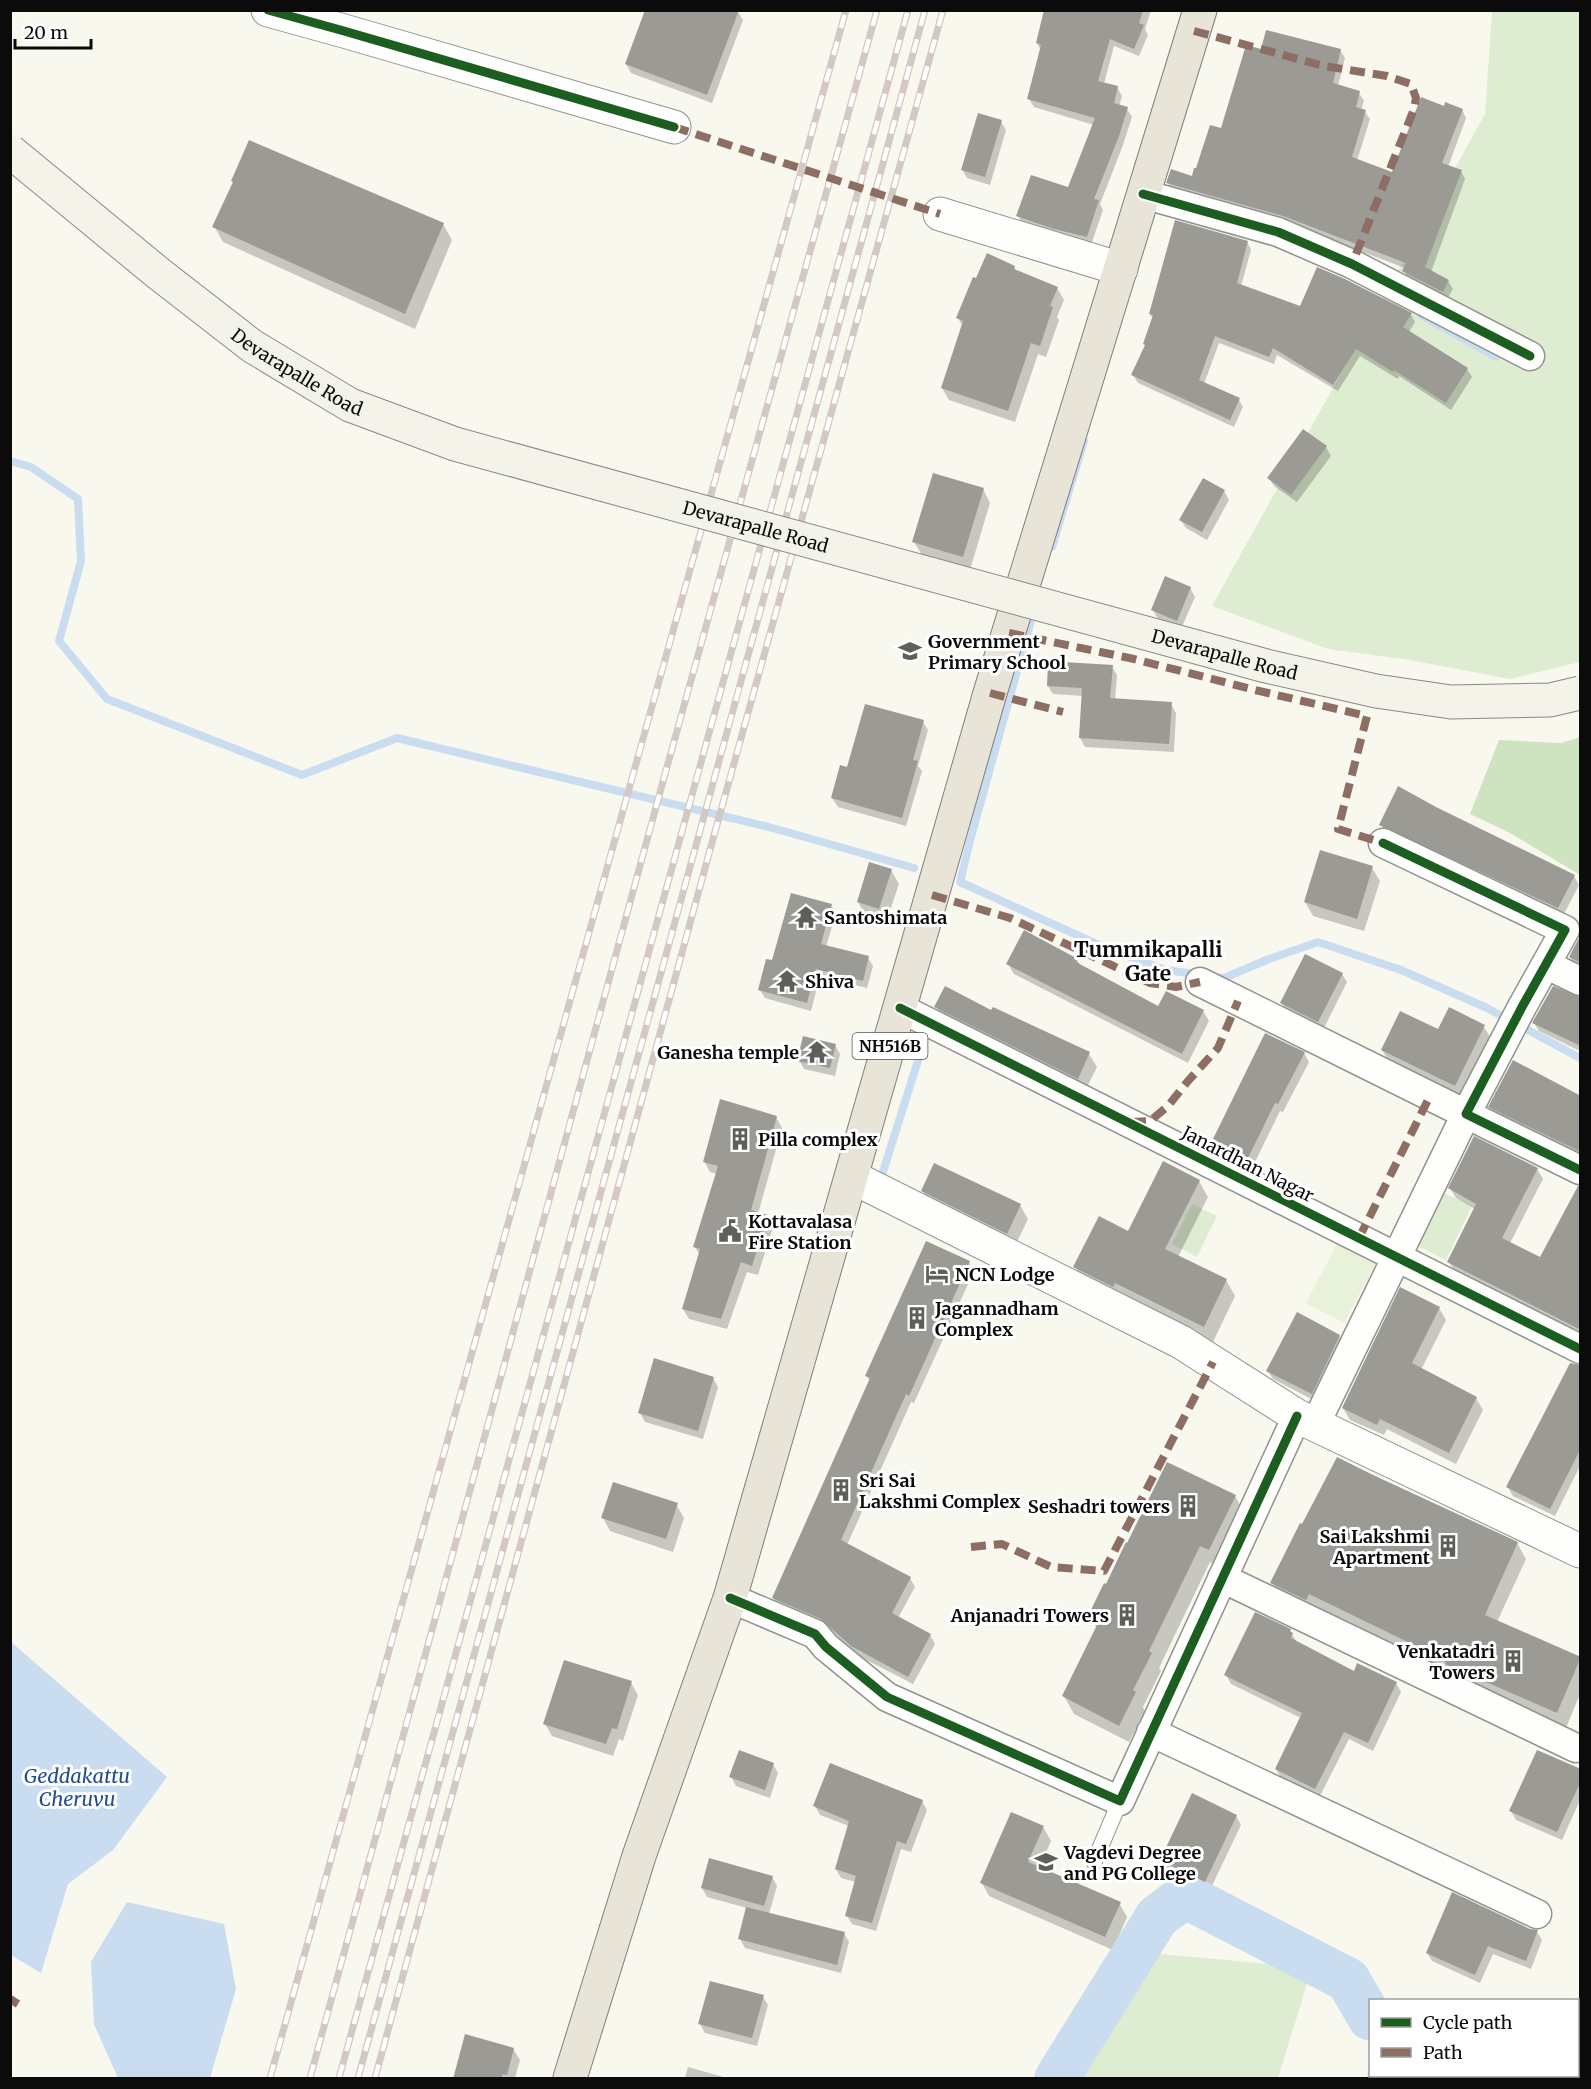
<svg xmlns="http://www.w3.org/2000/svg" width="1591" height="2089" viewBox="0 0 1591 2089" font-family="Merriweather,serif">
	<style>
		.green { fill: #deedd1 }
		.forest { fill: #cee4c0 }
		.pitch { fill: #e8f1da }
		.water { fill: #c9dcf0 }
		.shadow { fill: #0003 }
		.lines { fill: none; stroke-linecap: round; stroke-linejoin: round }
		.stream { stroke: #c9dcf0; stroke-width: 8 }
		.river { stroke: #c9dcf0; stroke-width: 45 }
		.building { fill: #9c9a95 }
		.service-casing { stroke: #92928e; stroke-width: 17 }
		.minor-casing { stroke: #92928e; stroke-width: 31 }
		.tertiary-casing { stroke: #92928e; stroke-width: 35 }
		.trunk-casing { stroke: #7f7f7b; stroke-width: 35 }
		.service { stroke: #fefefd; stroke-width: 15 }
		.minor { stroke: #fefefd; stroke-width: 28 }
		.tertiary { stroke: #fefefd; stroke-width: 33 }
		.trunk { stroke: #e8e4d8; stroke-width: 33 }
		.rail-casing { stroke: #d4c8c4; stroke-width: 7 }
		.rail { stroke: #fff; stroke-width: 4.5; stroke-dasharray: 14; stroke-linecap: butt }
		.secondary-bridge-casing { stroke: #898884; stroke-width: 35; stroke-linecap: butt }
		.secondary-bridge { stroke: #f3f3e9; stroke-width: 33 }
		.quiet { stroke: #8d6e63; stroke-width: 8; stroke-dasharray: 15 8; stroke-linecap: butt }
		.cycleway-casing { stroke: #fff; stroke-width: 13 }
		.cycleway { stroke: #1b5e20; stroke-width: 9 }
		.labels { text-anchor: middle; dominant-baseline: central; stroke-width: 6; stroke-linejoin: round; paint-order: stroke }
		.shield { fill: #fff; stroke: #545454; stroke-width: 1.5 }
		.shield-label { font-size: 16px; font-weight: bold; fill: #0b0b0b }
		.street-label { font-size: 18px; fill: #0b0b0b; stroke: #fff }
		.poi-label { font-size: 18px; font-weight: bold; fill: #0b0b0b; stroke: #fff; text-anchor: start }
		.water-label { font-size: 20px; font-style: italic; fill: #214e90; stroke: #fff }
		.quarter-label { font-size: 21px; font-weight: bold; fill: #0b0b0b; stroke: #fff }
	</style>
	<rect width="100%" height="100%" fill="#f9f8ef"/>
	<path class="green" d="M1492 11H1580V662L1510 679 1404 659 1328 649 1212 606 1485 114Z
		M1444 1193 1472 1206 1446 1260 1418 1246Z
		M1192 1204 1217 1216 1197 1257 1172 1244Z
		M1117 1950 1312 1968 1278 2078H1060Z"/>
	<path class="forest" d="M1580 737V875L1510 833 1470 814 1499 740 1561 743Z"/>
	<path class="pitch" d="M1338 1242 1376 1262 1344 1323 1306 1303Z"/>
	<path class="water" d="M11 1642 167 1777 113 1850 68 1884 41 1973 11 1955Z
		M127 1902 224 1924 236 1989 210 2078H118L94 2024 91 1962Z"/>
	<path class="shadow" d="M1050 10H1151L1145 29 1148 35 1139 56 1114 46 1104 84 1117 87 1122 96 1119 107 1127 109 1132 117 1123 145 1100 204 1103 210 1091 245 1023 224 1018 216 1069 189 1094 125 1034 107 1029 99 1041 51 1037 43Z
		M738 12 743 20 712 103 631 73 626 64Z
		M1340 50 1345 58 1338 86 1359 93 1364 101 1361 110 1365 112 1370 119 1357 161 1393 174 1445 108 1462 110 1466 118 1448 167 1461 171 1465 179 1431 272 1448 281 1453 289 1447 299 1408 279 1404 271 1405 268 1288 224 1172 191 1168 183 1193 177 1222 130 1262 51Z
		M1001 122 1006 130 990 185 967 178 962 169Z
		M443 224 452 240 415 329 223 242 214 226Z
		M1247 242 1251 250 1241 286 1300 308 1411 315 1415 322 1409 332 1467 369 1472 377 1451 410 1399 376 1398 379 1360 356 1338 391 1277 355 1274 364 1219 343 1204 384 1239 400 1243 407 1234 427 1138 383 1133 375 1146 347 1144 344 1153 319 1150 314Z
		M1014 267 1017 272 1057 288 1064 300 1057 317 1059 320 1046 357 1038 354 1015 422 949 400 942 388 963 327 958 318 977 279Z
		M1326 447 1331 456 1297 502 1274 486 1269 478Z
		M983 489 990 503 970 570 922 555 914 542Z
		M1224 491 1229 500 1207 540 1186 528 1181 520Z
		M1190 588 1195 597 1181 629 1158 619 1153 610Z
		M1112 667 1117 675 1115 700 1171 704 1176 713 1174 752 1085 747 1080 738 1083 696 1053 694 1048 686Z
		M923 722 928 730 918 766 922 771 906 826 838 807 832 798Z
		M1381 824 1574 876 1579 885 1563 916 1386 833Z
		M1372 868 1380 881 1364 931 1313 916 1305 902Z
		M891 870 899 884 886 922 866 916 858 902Z
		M831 905 836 913 826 947 868 958 873 966 867 988 820 976 811 1011 765 998 760 990 773 962Z
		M1580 937V969L1575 966 1570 957Z
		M1077 960 1081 966 1158 1008 1203 1011 1209 1021 1188 1063 1014 974 1008 964Z
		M1342 974 1347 982 1323 1030 1287 1012 1282 1003Z
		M1580 999V1051L1539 1031 1534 1023Z
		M936 1007 992 1012 1089 1054 1097 1067 1085 1091 944 1020Z
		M1450 1009 1484 1027 1492 1040 1463 1099 1390 1063 1382 1050 1439 1031Z
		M835 1045 840 1054 835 1076 804 1069 799 1060Z
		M1304 1053 1309 1062 1283 1112 1280 1111 1253 1166 1219 1149 1214 1141Z
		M1580 1092V1158L1495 1115 1490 1107 1578 1097Z
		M776 1117 782 1128 758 1214 767 1216 773 1227 758 1275 747 1272 727 1329 689 1319 683 1309 700 1256 695 1247 717 1174 710 1172 704 1161Z
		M1537 1169 1543 1179 1510 1243 1540 1259 1580 1191V1336L1455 1272 1449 1262 1475 1209 1456 1198 1450 1188Z
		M1199 1181 1208 1197 1178 1257 1226 1280 1235 1296 1213 1342 1124 1298 1084 1283 1075 1267 1129 1233Z
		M923 1191 1020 1205 1028 1219 1015 1246 930 1204Z
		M969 1262 974 1271 914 1403 911 1402 847 1545 910 1578 915 1587 898 1618 930 1635 935 1644 913 1684 857 1655 828 1627 778 1606 773 1598 870 1382 867 1376Z
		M1439 1308 1446 1320 1421 1370 1476 1398 1483 1410 1456 1464 1387 1429 1384 1435 1350 1420 1343 1408Z
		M1339 1336 1344 1345 1317 1402 1273 1379 1268 1371Z
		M1580 1374V1466L1555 1516 1513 1496 1508 1487Z
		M713 1378 718 1387 703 1439 645 1422 640 1413Z
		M1338 1459 1517 1543 1526 1559 1497 1622 1580 1658V1694L1566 1728 1280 1598 1271 1581Z
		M1235 1496 1245 1514 1219 1567 1210 1562 1159 1668 1161 1671 1143 1707 1145 1711 1129 1742 1074 1714 1064 1696 1097 1629 1090 1616 1107 1586Z
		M676 1504 684 1518 673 1552 610 1531 603 1518Z
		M1291 1633 1297 1642 1354 1673 1396 1683 1401 1692 1373 1751 1349 1739 1320 1796 1281 1778 1276 1769 1301 1718 1231 1684 1226 1675Z
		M631 1683 638 1695 623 1741 619 1739 613 1756 552 1736 545 1724Z
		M773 1764 778 1773 770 1798 736 1786 731 1777Z
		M1580 1771V1800L1562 1840 1516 1820 1511 1811Z
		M922 1801 927 1810 911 1852 901 1849 876 1931 852 1924 847 1916 856 1882 841 1878 836 1869 849 1826 820 1815 815 1806Z
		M1236 1816 1241 1825 1210 1890 1166 1869 1161 1860Z
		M1043 1827 1051 1841 1039 1868 1119 1903 1127 1917 1113 1950 989 1896 982 1883Z
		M772 1877 777 1886 769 1914 844 1933 849 1942 841 1973 745 1948 740 1939 747 1908 707 1897 702 1888Z
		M1530 1930 1537 1932 1542 1940 1531 1969 1493 1954 1480 1983 1432 1961 1427 1953Z
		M763 1997 768 2005 757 2046 705 2033 700 2024Z
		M513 2049 520 2060 515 2078H454Z
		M688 2067 727 2078H685Z"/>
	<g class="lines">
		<path class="stream" d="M1421 315 1496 357
			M10 461 31 467 78 499 81 561 59 641 107 699 302 775 397 738 769 827 914 868
			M1052 547 1084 441
			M1034 610 971 837 960 882 1099 945 1165 970 1197 974
			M1215 977 1224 978 1269 959 1318 942 1401 970 1487 1008 1580 1058
			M886 1181 881 1178 922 1048"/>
		<path class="river" d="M1390 2076 1391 2078
			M1057 2078 1157 1917 1185 1896 1348 1980 1370 2018"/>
	</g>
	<path class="building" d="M645 10H739L707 95 625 64Z
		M1044 10H1143L1139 23 1144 25 1134 49 1110 39 1098 81 1118 86 1114 103 1128 107 1119 136 1094 199 1099 200 1087 237 1054 229 1016 216 1031 175 1068 187 1095 118 1027 99 1041 45 1036 43Z
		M1266 30 1341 49 1333 83 1360 91 1356 107 1366 110 1352 157 1392 172 1421 97 1444 106 1445 102 1463 109 1442 163 1462 170 1425 267 1449 280 1443 292 1402 271 1406 263 1283 216 1166 183 1171 169 1192 176 1194 168H1196L1210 125 1221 128 1246 45 1261 49Z
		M978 113 1002 120 985 177 961 170Z
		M249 140 444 223 405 314 212 227 233 182 231 181Z
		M1175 220 1248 241 1237 283 1300 306 1317 267 1345 279 1412 313 1403 327 1468 368 1446 403 1394 370 1393 372 1356 349 1333 385 1273 348 1269 357 1215 336 1199 380 1240 398 1230 420 1131 375 1145 345 1143 344 1153 315 1149 314Z
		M987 253 1015 266 1014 269 1058 287 1050 306 1053 307 1040 346 1031 343 1008 411 941 388 963 321 956 318 973 277 976 278Z
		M1303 429 1327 446 1291 495 1267 478Z
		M933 473 984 488 963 557 912 542Z
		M1203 478 1225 490 1202 532 1179 520Z
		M1165 576 1191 587 1177 621 1151 610Z
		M1048 661 1113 665 1110 698 1172 702 1169 744 1079 738 1082 688 1047 686Z
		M865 704 924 720 913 760 918 761 902 818 831 798 840 765 847 767Z
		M1398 786 1436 807 1575 875 1558 908 1379 825Z
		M1320 850 1373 866 1357 919 1304 902Z
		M869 862 892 869 879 909 857 902Z
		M791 893 832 904 821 944 869 956 863 981 816 969 807 1003 758 990 766 959 772 960Z
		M1024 930 1078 959 1076 962 1158 1006 1166 991 1204 1010 1182 1054 1006 964Z
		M1581 934V963L1569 957Z
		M1305 954 1343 973 1318 1022 1280 1003Z
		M945 986 991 1010 993 1007 1090 1052 1078 1079 934 1007Z
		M1553 986 1581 997V1046L1532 1023Z
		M1449 1007 1485 1025 1455 1086 1381 1050 1400 1011 1438 1029Z
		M1265 1033 1305 1052 1278 1104 1275 1103 1248 1158 1212 1141Z
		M803 1036 836 1044 830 1068 797 1061Z
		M1513 1060 1581 1096V1152L1488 1107Z
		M720 1099 777 1116 751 1210 768 1215 752 1266 741 1262 721 1319 682 1309 700 1249 693 1247 718 1166 703 1162Z
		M1474 1136 1538 1168 1502 1238 1540 1257 1578 1186H1581V1330L1447 1262 1476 1204 1448 1188Z
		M1163 1161 1200 1180 1165 1249 1227 1279 1204 1327 1115 1283 1113 1287 1073 1267 1099 1216 1128 1231Z
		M934 1163 1021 1204 1007 1234 921 1191Z
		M926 1241 970 1261 909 1396 906 1394 841 1540 911 1577 892 1613 931 1634 908 1677 851 1646 821 1619 772 1598 870 1378 865 1376Z
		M1400 1287 1440 1307 1412 1363 1477 1397 1449 1453 1380 1419 1377 1425 1342 1408Z
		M1297 1312 1340 1335 1312 1394 1266 1371Z
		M654 1358 714 1377 698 1431 638 1413Z
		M1570 1363 1581 1365V1448L1550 1509 1506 1487Z
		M1337 1457 1373 1475 1518 1542 1485 1615 1581 1657 1557 1713 1445 1664 1446 1662 1413 1646 1414 1645 1309 1594 1306 1600 1270 1583 1300 1523 1302 1524Z
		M1167 1462 1236 1495 1209 1550 1200 1546 1149 1651 1152 1653 1133 1690 1136 1692 1119 1726 1062 1696 1099 1621 1088 1616 1104 1583 1106 1584 1126 1542 1127 1543Z
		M613 1482 678 1503 666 1539 601 1518Z
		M1255 1612 1291 1629 1290 1631 1293 1633 1291 1638 1354 1671 1357 1663 1397 1682 1368 1743 1344 1732 1315 1789 1275 1769 1302 1713 1224 1675Z
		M564 1660 632 1681 617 1729 612 1728 606 1744 543 1724Z
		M739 1750 774 1763 765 1790 729 1777Z
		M1537 1750 1581 1769V1781L1557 1832 1509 1811Z
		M830 1763 923 1800 906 1844 897 1841 872 1923 845 1916 856 1876 835 1869 849 1821 813 1806Z
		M1192 1793 1237 1815 1205 1882 1160 1860Z
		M1011 1812 1044 1826 1028 1862 1121 1902 1105 1937 980 1883Z
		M709 1858 773 1876 764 1906 701 1888Z
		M1452 1892 1530 1929 1538 1930 1526 1961 1488 1946 1475 1975 1426 1953Z
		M746 1907 845 1932 837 1965 738 1939Z
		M710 1981 764 1995 752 2038 698 2024Z
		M465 2034 514 2048 507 2075 503 2074 501 2079H453Z"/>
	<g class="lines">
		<g class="service-casing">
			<path id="service" d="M1094 1862 1120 1801"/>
		</g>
		<g class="minor-casing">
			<path id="minor" d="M1143 194 1278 232 1352 264 1530 356
				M1383 843 1565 930 1522 1007 1466 1114 1580 1170
				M1547 965 1580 981
				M1200 982 1466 1114 1315 1425
				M900 1008 1580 1349
				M1222 1578 1576 1748
				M730 1598 815 1634 826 1647 887 1697 1120 1801 1297 1416
				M1151 1732 1537 1914"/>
		</g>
		<g class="tertiary-casing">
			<path id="tertiary" d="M268 10 344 31 674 127
				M940 214 1121 269
				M852 1177 1181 1342 1297 1416 1580 1551"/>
		</g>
		<g class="trunk-casing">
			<path id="trunk" d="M570 2078 639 1856 730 1598 990 693 1200 10"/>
		</g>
		<use href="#service" class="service"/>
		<use href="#minor" class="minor"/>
		<use href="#tertiary" class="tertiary"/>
		<use href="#trunk" class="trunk"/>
		<g class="rail-casing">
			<path id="rail" d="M270 2078 846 10
				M310 2078 662 785 877 10
				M339 2078 908 10
				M358 2078 925 10
				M375 2078 710 850 943 10"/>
		</g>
		<use href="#rail" class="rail"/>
		<g class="secondary-bridge-casing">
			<g id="secondary-bridge">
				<path id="s1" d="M10 151 158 273 252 346 350 405 455 444 1266 666 1376 691 1451 702 1550 700 1580 693"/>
			</g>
		</g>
		<use href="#secondary-bridge" class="secondary-bridge"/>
		<path class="quiet" d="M1194 31 1324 66 1387 76 1411 84 1416 98 1414 109 1352 264
			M674 127 940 214
			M1009 633 1134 659 1255 690 1367 716 1338 829 1383 843
			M990 693 1063 712
			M932 895 1010 918 1150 983 1176 987 1200 982
			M1131 1122 1150 1121 1168 1106 1188 1081 1218 1048 1238 1001
			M1359 1238 1430 1096
			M971 1547 1002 1544 1051 1567 1104 1571 1213 1362
			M10 1999 18 2004"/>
		<g class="cycleway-casing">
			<path id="cycleway" d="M268 10 344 31 674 127
				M1143 194 1278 232 1352 264 1530 356
				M1383 843 1565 930 1522 1007 1466 1114 1580 1170
				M900 1008 1580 1349
				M730 1598 815 1634 826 1647 887 1697 1120 1801 1297 1416"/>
		</g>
		<use href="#cycleway" class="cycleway"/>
	</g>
	<defs>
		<g id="school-bare" transform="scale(1.8)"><path d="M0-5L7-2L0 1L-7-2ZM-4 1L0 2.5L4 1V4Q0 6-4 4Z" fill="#5e5e5b" stroke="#fff" stroke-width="2.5" paint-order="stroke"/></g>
		<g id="temple-bare" transform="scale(1.8)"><path d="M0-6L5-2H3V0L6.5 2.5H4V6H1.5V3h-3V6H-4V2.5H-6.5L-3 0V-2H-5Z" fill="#5e5e5b" stroke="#fff" stroke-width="2.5" paint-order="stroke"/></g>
		<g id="building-bare" transform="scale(1.8)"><path d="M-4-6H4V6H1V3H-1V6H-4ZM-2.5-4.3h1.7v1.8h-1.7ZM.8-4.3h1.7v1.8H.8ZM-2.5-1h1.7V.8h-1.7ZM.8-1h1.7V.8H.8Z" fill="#5e5e5b" stroke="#fff" stroke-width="2.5" paint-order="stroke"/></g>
		<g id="civic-bare" transform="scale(1.8)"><path d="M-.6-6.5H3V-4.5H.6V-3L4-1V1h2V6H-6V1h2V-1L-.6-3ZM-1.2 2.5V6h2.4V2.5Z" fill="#5e5e5b" stroke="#fff" stroke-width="2.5" paint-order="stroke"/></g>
		<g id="hotel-bare" transform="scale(1.8)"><path d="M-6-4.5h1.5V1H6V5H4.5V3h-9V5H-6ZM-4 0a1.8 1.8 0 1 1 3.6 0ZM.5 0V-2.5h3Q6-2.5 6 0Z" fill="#5e5e5b" stroke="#fff" stroke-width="2.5" paint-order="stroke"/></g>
		<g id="university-bare" transform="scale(1.8)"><path d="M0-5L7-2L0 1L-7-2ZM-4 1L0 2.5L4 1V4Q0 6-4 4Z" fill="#5e5e5b" stroke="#fff" stroke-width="2.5" paint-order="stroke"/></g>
	</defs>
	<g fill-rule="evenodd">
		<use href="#school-bare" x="910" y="651"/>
		<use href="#temple-bare" x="806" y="917"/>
		<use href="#temple-bare" x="787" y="981"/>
		<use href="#temple-bare" x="817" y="1052"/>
		<use href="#building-bare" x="740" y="1139"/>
		<use href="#civic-bare" x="730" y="1231"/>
		<use href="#hotel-bare" x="937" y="1274"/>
		<use href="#building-bare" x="917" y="1318"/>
		<use href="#building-bare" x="841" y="1490"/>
		<use href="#building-bare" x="1188" y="1506"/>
		<use href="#building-bare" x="1448" y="1546"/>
		<use href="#building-bare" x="1127" y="1615"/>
		<use href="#building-bare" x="1513" y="1661"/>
		<use href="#university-bare" x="1046" y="1862"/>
	</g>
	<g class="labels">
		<rect class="shield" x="852.5" y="1033" width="75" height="26" rx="4.5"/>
		<g class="shield-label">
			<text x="890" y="1046">NH516B</text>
		</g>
		<g class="street-label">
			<text stroke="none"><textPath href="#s1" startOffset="363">Devarapalle Road</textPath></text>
			<text stroke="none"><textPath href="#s1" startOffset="849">Devarapalle Road</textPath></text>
			<text stroke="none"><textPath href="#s1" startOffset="1335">Devarapalle Road</textPath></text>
			<text transform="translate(1248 1164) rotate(27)">Janardhan Nagar</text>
		</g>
		<g class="poi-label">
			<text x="928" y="641">Government<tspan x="928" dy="21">Primary School</tspan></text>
			<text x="824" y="917">Santoshimata</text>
			<text x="805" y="981">Shiva</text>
			<text x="799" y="1052" text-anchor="end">Ganesha temple</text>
			<text x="758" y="1139">Pilla complex</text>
			<text x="748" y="1221">Kottavalasa<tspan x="748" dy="21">Fire Station</tspan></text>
			<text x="955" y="1274">NCN Lodge</text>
			<text x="935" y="1308">Jagannadham<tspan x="935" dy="21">Complex</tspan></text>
			<text x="859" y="1480">Sri Sai<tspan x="859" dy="21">Lakshmi Complex</tspan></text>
			<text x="1170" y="1506" text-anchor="end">Seshadri towers</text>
			<text x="1430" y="1536" text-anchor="end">Sai Lakshmi<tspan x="1430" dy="21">Apartment</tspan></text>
			<text x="1109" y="1615" text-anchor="end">Anjanadri Towers</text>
			<text x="1495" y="1651" text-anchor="end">Venkatadri<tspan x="1495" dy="21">Towers</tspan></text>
			<text x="1064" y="1852">Vagdevi Degree<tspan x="1064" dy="21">and PG College</tspan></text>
		</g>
		<g class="water-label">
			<text x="77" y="1775">Geddakattu<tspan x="77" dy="23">Cheruvu</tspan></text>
		</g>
		<g class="quarter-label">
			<text x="1148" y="949">Tummikapalli<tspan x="1148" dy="24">Gate</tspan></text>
		</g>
	</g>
	<rect width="1591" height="2089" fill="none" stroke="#0b0b0b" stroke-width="24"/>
	<rect x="1369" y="1999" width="210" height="78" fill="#ffffff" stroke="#9d9d9d" stroke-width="1.5"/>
	<rect x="1381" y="2018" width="30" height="9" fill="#1b5e20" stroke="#9d9d9d" stroke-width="1.5"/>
	<text x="1423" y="2029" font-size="18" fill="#0b0b0b">Cycle path</text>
	<rect x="1381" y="2048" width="30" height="9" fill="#8d6e63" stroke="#9d9d9d" stroke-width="1.5"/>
	<text x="1423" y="2059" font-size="18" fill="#0b0b0b">Path</text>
	<path d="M15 39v9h76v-9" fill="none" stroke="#0b0b0b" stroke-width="3"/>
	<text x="24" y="39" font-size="18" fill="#0b0b0b" stroke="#ffffff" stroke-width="4.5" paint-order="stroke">20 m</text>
</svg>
